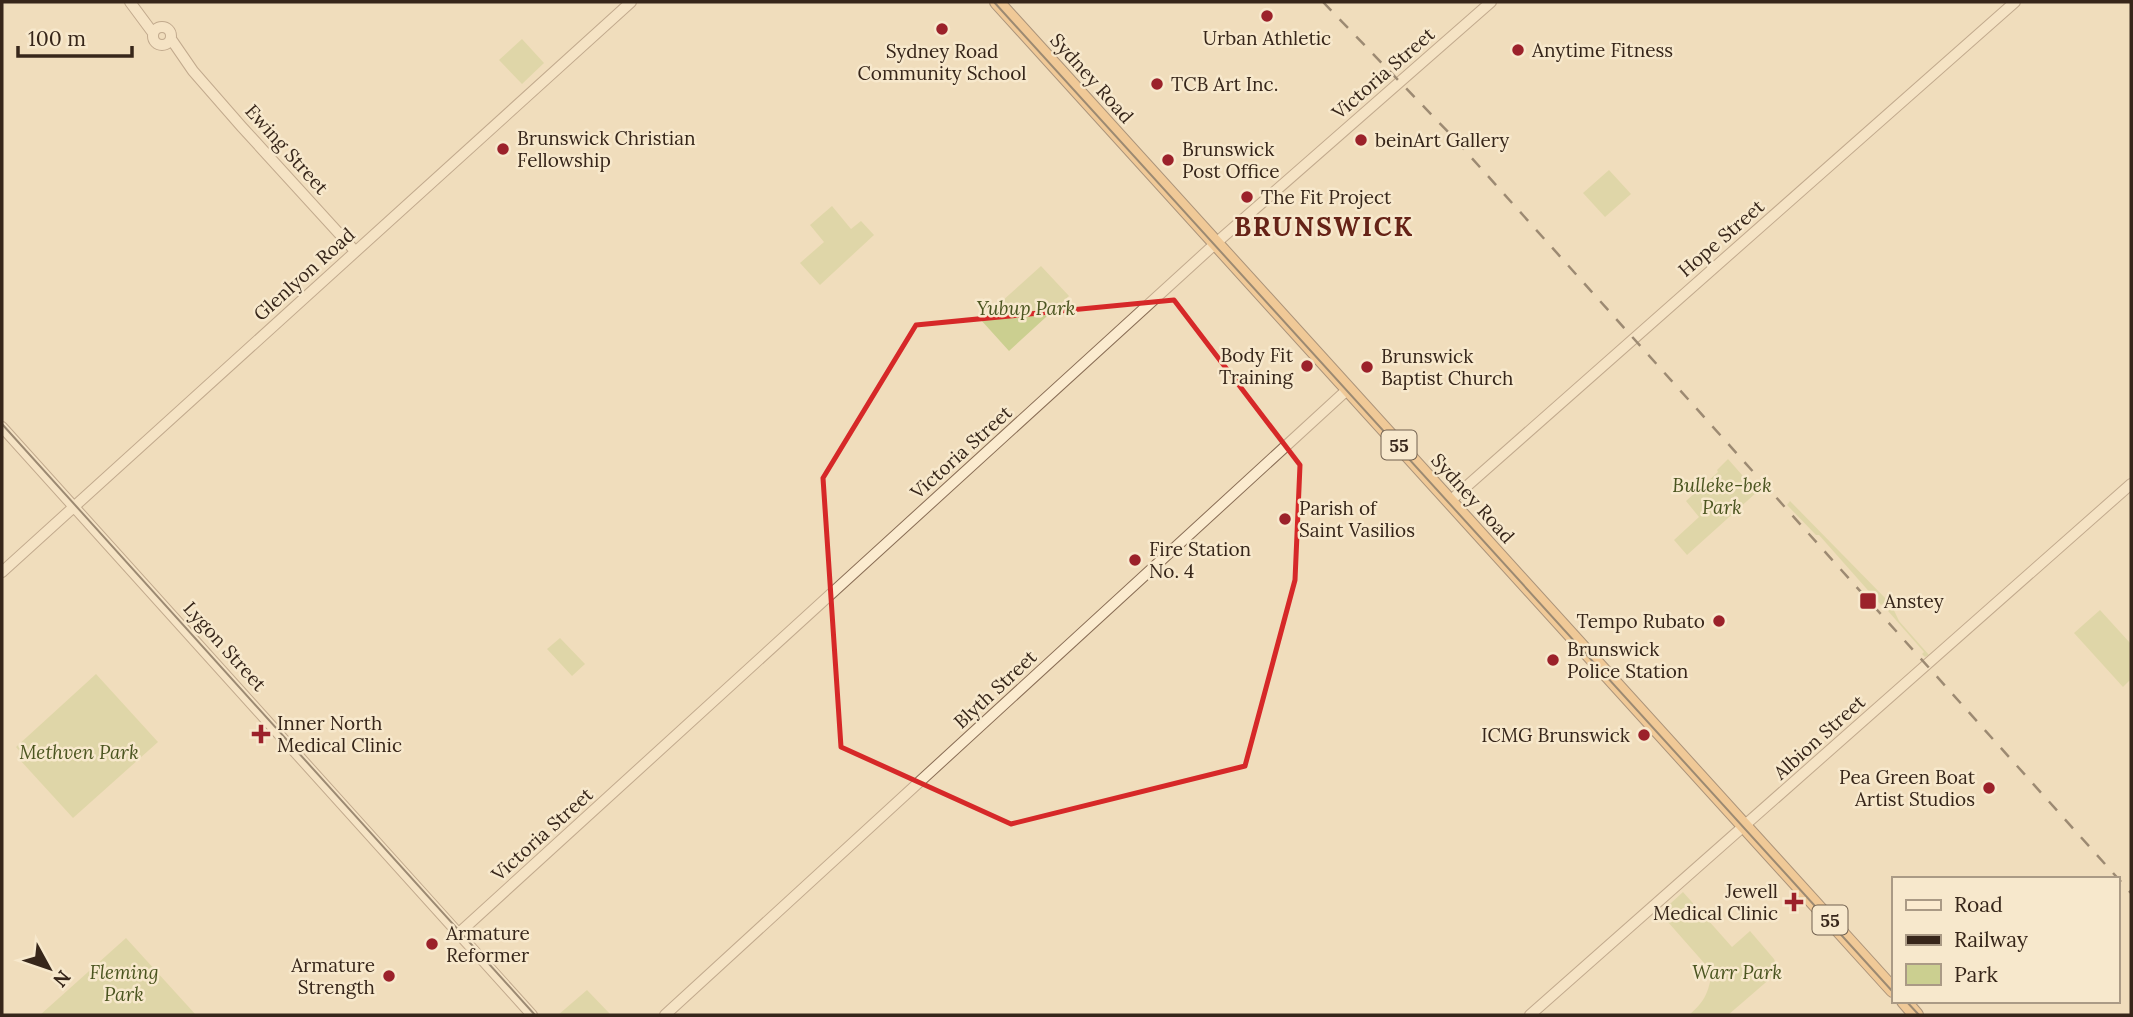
<svg xmlns="http://www.w3.org/2000/svg" width="2133" height="1017" viewBox="0 0 2133 1017" font-family="Lora,serif">
	<style>
		.green { fill: #cbcf90 }
		.lines { fill: none; stroke-linecap: round; stroke-linejoin: round }
		.tertiary-casing { stroke: #896d55; stroke-width: 12 }
		.trunk-casing { stroke: #563b2a; stroke-width: 16 }
		.tertiary { stroke: #fbebcf; stroke-width: 10 }
		.trunk { stroke: #efb26b; stroke-width: 14 }
		.tram { stroke: #37261a; stroke-width: 2 }
		.rail { stroke: #37261a; stroke-width: 2.5; stroke-dasharray: 12 12; stroke-linecap: butt }
		.marked { fill: none; stroke: #d62828; stroke-width: 5; stroke-linejoin: round }
		.poi-dot { fill: #9b212a; stroke: #f7e8cc; stroke-width: 2.5 }
		.labels { text-anchor: middle; dominant-baseline: central; stroke-width: 5; stroke-linejoin: round; paint-order: stroke }
		.shield { fill: #f7e8cc; stroke: #71604f; stroke-width: 2 }
		.shield-label { font-size: 18px; font-weight: bold; fill: #37261a }
		.poi-label { font-size: 19px; fill: #37261a; stroke: #f7e8cc; text-anchor: start }
		.street-label { font-size: 19px; fill: #37261a; stroke: #f7e8cc }
		.park-label { font-size: 19px; font-style: italic; fill: #4b5520; stroke: #f7e8cc }
		.district-label { font-size: 26px; font-weight: bold; letter-spacing: 2px; fill: #662317; stroke: #f7e8cc }
	</style>
	<rect width="100%" height="100%" fill="#f0ddbc"/>
	<path class="green" d="M522 39 544 63 522 84 499 60Z
		M1609 170 1631 194 1605 217 1583 193Z
		M832 206 851 229 861 221 874 235 820 285 800 263 824 242 810 225Z
		M1041 266 1069 296 1009 351 981 320Z
		M1728 459 1757 492 1687 555 1674 540 1699 517 1686 501 1718 472 1717 470Z
		M1790 501 1891 604 1899 621 1929 655 1925 657 1922 654 1924 652 1888 611 1892 607 1887 601 1881 605 1819 535H1816L1787 505Z
		M2100 610 2131 644V679L2123 687 2074 633Z
		M560 638 585 664 572 676 547 649Z
		M96 674 158 742 73 818 20 760 24 756 16 747Z
		M1683 892 1732 947 1750 931 1774 959 1779 971 1728 1015H1689C1705 1001 1708 994 1712 972L1660 913Z
		M126 938 196 1015H40Z
		M587 990 611 1015H558Z"/>
	<g class="lines">
		<g class="tertiary-casing">
			<path id="tertiary" d="M130 2 153 33
				M153 36a9 9 0 1 1 18 0a9 9 0 1 1-18 0Z
				M171 39 193 71 241 126 355 251
				M2 427 532 1015
				M1450 501 2015 2
				M2 572 631 2
				M459 933 1216 243 1491 2
				M665 1015 1348 389
				M1530 1015 2131 484"/>
		</g>
		<g class="trunk-casing">
			<path id="trunk" d="M997 2 1893 990
				M1904 1001 1916 1015"/>
		</g>
		<use href="#tertiary" class="tertiary"/>
		<use href="#trunk" class="trunk"/>
		<path class="tram" d="M994 2 1893 992
			M2 424 535 1015
			M1906 1001 1919 1015"/>
		<path class="rail" d="M1323 2 1452 136 2131 893"/>
	</g>
	<path d="M0 0H2133V1017H0ZM1174 300 1300 465 1295 580 1245 766 1011 824 841 747 823 478 916 325Z" fill="#f0ddbc" fill-opacity=".55" fill-rule="evenodd"/>
	<path class="marked" d="M1174 300 1300 465 1295 580 1245 766 1011 824 841 747 823 478 916 325Z"/>
	<g class="poi-dot">
		<circle cx="1267" cy="16" r="7"/>
		<circle cx="942" cy="29" r="7"/>
		<circle cx="1518" cy="50" r="7"/>
		<circle cx="1157" cy="84" r="7"/>
		<circle cx="1361" cy="140" r="7"/>
		<circle cx="503" cy="149" r="7"/>
		<circle cx="1168" cy="160" r="7"/>
		<circle cx="1247" cy="197" r="7"/>
		<circle cx="1307" cy="366" r="7"/>
		<circle cx="1367" cy="367" r="7"/>
		<circle cx="1285" cy="519" r="7"/>
		<circle cx="1135" cy="560" r="7"/>
		<rect x="1859" y="592" width="18" height="18" rx="3.5"/>
		<circle cx="1719" cy="621" r="7"/>
		<circle cx="1553" cy="660" r="7"/>
		<path d="M257.5 723.5h7v7h7v7h-7v7h-7v-7h-7v-7h7z"/>
		<circle cx="1644" cy="735" r="7"/>
		<circle cx="1989" cy="788" r="7"/>
		<path d="M1790.5 891.5h7v7h7v7h-7v7h-7v-7h-7v-7h7z"/>
		<circle cx="432" cy="944" r="7"/>
		<circle cx="389" cy="976" r="7"/>
	</g>
	<g class="labels">
		<g class="shield">
			<rect x="1381.5" y="430.5" width="35" height="29" rx="5"/>
			<rect x="1812.5" y="905.5" width="35" height="29" rx="5"/>
		</g>
		<g class="shield-label">
			<text x="1399" y="445">55</text>
			<text x="1830" y="920">55</text>
		</g>
		<g class="poi-label">
			<text x="1267" y="38" text-anchor="middle">Urban Athletic</text>
			<text x="1532" y="50">Anytime Fitness</text>
			<text x="942" y="51" text-anchor="middle">Sydney Road<tspan x="942" dy="22">Community School</tspan></text>
			<text x="1171" y="84">TCB Art Inc.</text>
			<text x="517" y="138">Brunswick Christian<tspan x="517" dy="22">Fellowship</tspan></text>
			<text x="1375" y="140">beinArt Gallery</text>
			<text x="1182" y="149">Brunswick<tspan x="1182" dy="22">Post Office</tspan></text>
			<text x="1261" y="197">The Fit Project</text>
			<text x="1293" y="355" text-anchor="end">Body Fit<tspan x="1293" dy="22">Training</tspan></text>
			<text x="1381" y="356">Brunswick<tspan x="1381" dy="22">Baptist Church</tspan></text>
			<text x="1299" y="508">Parish of<tspan x="1299" dy="22">Saint Vasilios</tspan></text>
			<text x="1149" y="549">Fire Station<tspan x="1149" dy="22">No. 4</tspan></text>
			<text x="1884" y="601">Anstey</text>
			<text x="1705" y="621" text-anchor="end">Tempo Rubato</text>
			<text x="1567" y="649">Brunswick<tspan x="1567" dy="22">Police Station</tspan></text>
			<text x="277" y="723">Inner North<tspan x="277" dy="22">Medical Clinic</tspan></text>
			<text x="1630" y="735" text-anchor="end">ICMG Brunswick</text>
			<text x="1975" y="777" text-anchor="end">Pea Green Boat<tspan x="1975" dy="22">Artist Studios</tspan></text>
			<text x="1778" y="891" text-anchor="end">Jewell<tspan x="1778" dy="22">Medical Clinic</tspan></text>
			<text x="446" y="933">Armature<tspan x="446" dy="22">Reformer</tspan></text>
			<text x="375" y="965" text-anchor="end">Armature<tspan x="375" dy="22">Strength</tspan></text>
		</g>
		<g class="street-label">
			<text transform="translate(1383 73) rotate(-41)">Victoria Street</text>
			<text transform="translate(1092 78) rotate(48)">Sydney Road</text>
			<text transform="translate(287 149) rotate(48)">Ewing Street</text>
			<text transform="translate(1721 238) rotate(-41)">Hope Street</text>
			<text transform="translate(304 274) rotate(-42)">Glenlyon Road</text>
			<text transform="translate(961 452) rotate(-42)">Victoria Street</text>
			<text transform="translate(1473 498) rotate(48)">Sydney Road</text>
			<text transform="translate(225 646) rotate(48)">Lygon Street</text>
			<text transform="translate(995 689) rotate(-43)">Blyth Street</text>
			<text transform="translate(1819 737) rotate(-42)">Albion Street</text>
			<text transform="translate(542 834) rotate(-42)">Victoria Street</text>
		</g>
		<g class="park-label">
			<text x="1026" y="308">Yubup Park</text>
			<text x="1722" y="485">Bulleke-bek<tspan x="1722" dy="22">Park</tspan></text>
			<text x="79" y="752">Methven Park</text>
			<text x="124" y="972">Fleming<tspan x="124" dy="22">Park</tspan></text>
			<text x="1737" y="972">Warr Park</text>
		</g>
		<g class="district-label">
			<text x="1324" y="226">BRUNSWICK</text>
		</g>
	</g>
	<rect width="2133" height="1017" fill="none" stroke="#37261a" stroke-width="7"/>
	<rect x="1892" y="877" width="228" height="126" fill="#f7e8cc" stroke="#aa9a85" stroke-width="2"/>
	<rect x="1906" y="900" width="35" height="10" fill="#fbebcf" stroke="#aa9a85" stroke-width="2"/>
	<text x="1954" y="912" font-size="21" fill="#37261a">Road</text>
	<rect x="1906" y="935" width="35" height="10" fill="#37261a" stroke="#aa9a85" stroke-width="2"/>
	<text x="1954" y="947" font-size="21" fill="#37261a">Railway</text>
	<rect x="1906" y="964" width="35" height="21" fill="#cbcf90" stroke="#aa9a85" stroke-width="2"/>
	<text x="1954" y="982" font-size="21" fill="#37261a">Park</text>
	<g transform="translate(49 968) rotate(130)" stroke="#f7e8cc" stroke-width="5" paint-order="stroke">
	<path d="M0-5L12 26L0 18L-12 26Z" fill="#37261a"/>
	<text y="-10" font-size="19" font-weight="bold" text-anchor="middle" fill="#37261a">N</text>
	</g>
	<path d="M18 46v10h114v-10" fill="none" stroke="#37261a" stroke-width="3.5"/>
	<text x="28" y="46" font-size="21" fill="#37261a" stroke="#f7e8cc" stroke-width="5" paint-order="stroke">100 m</text>
</svg>
